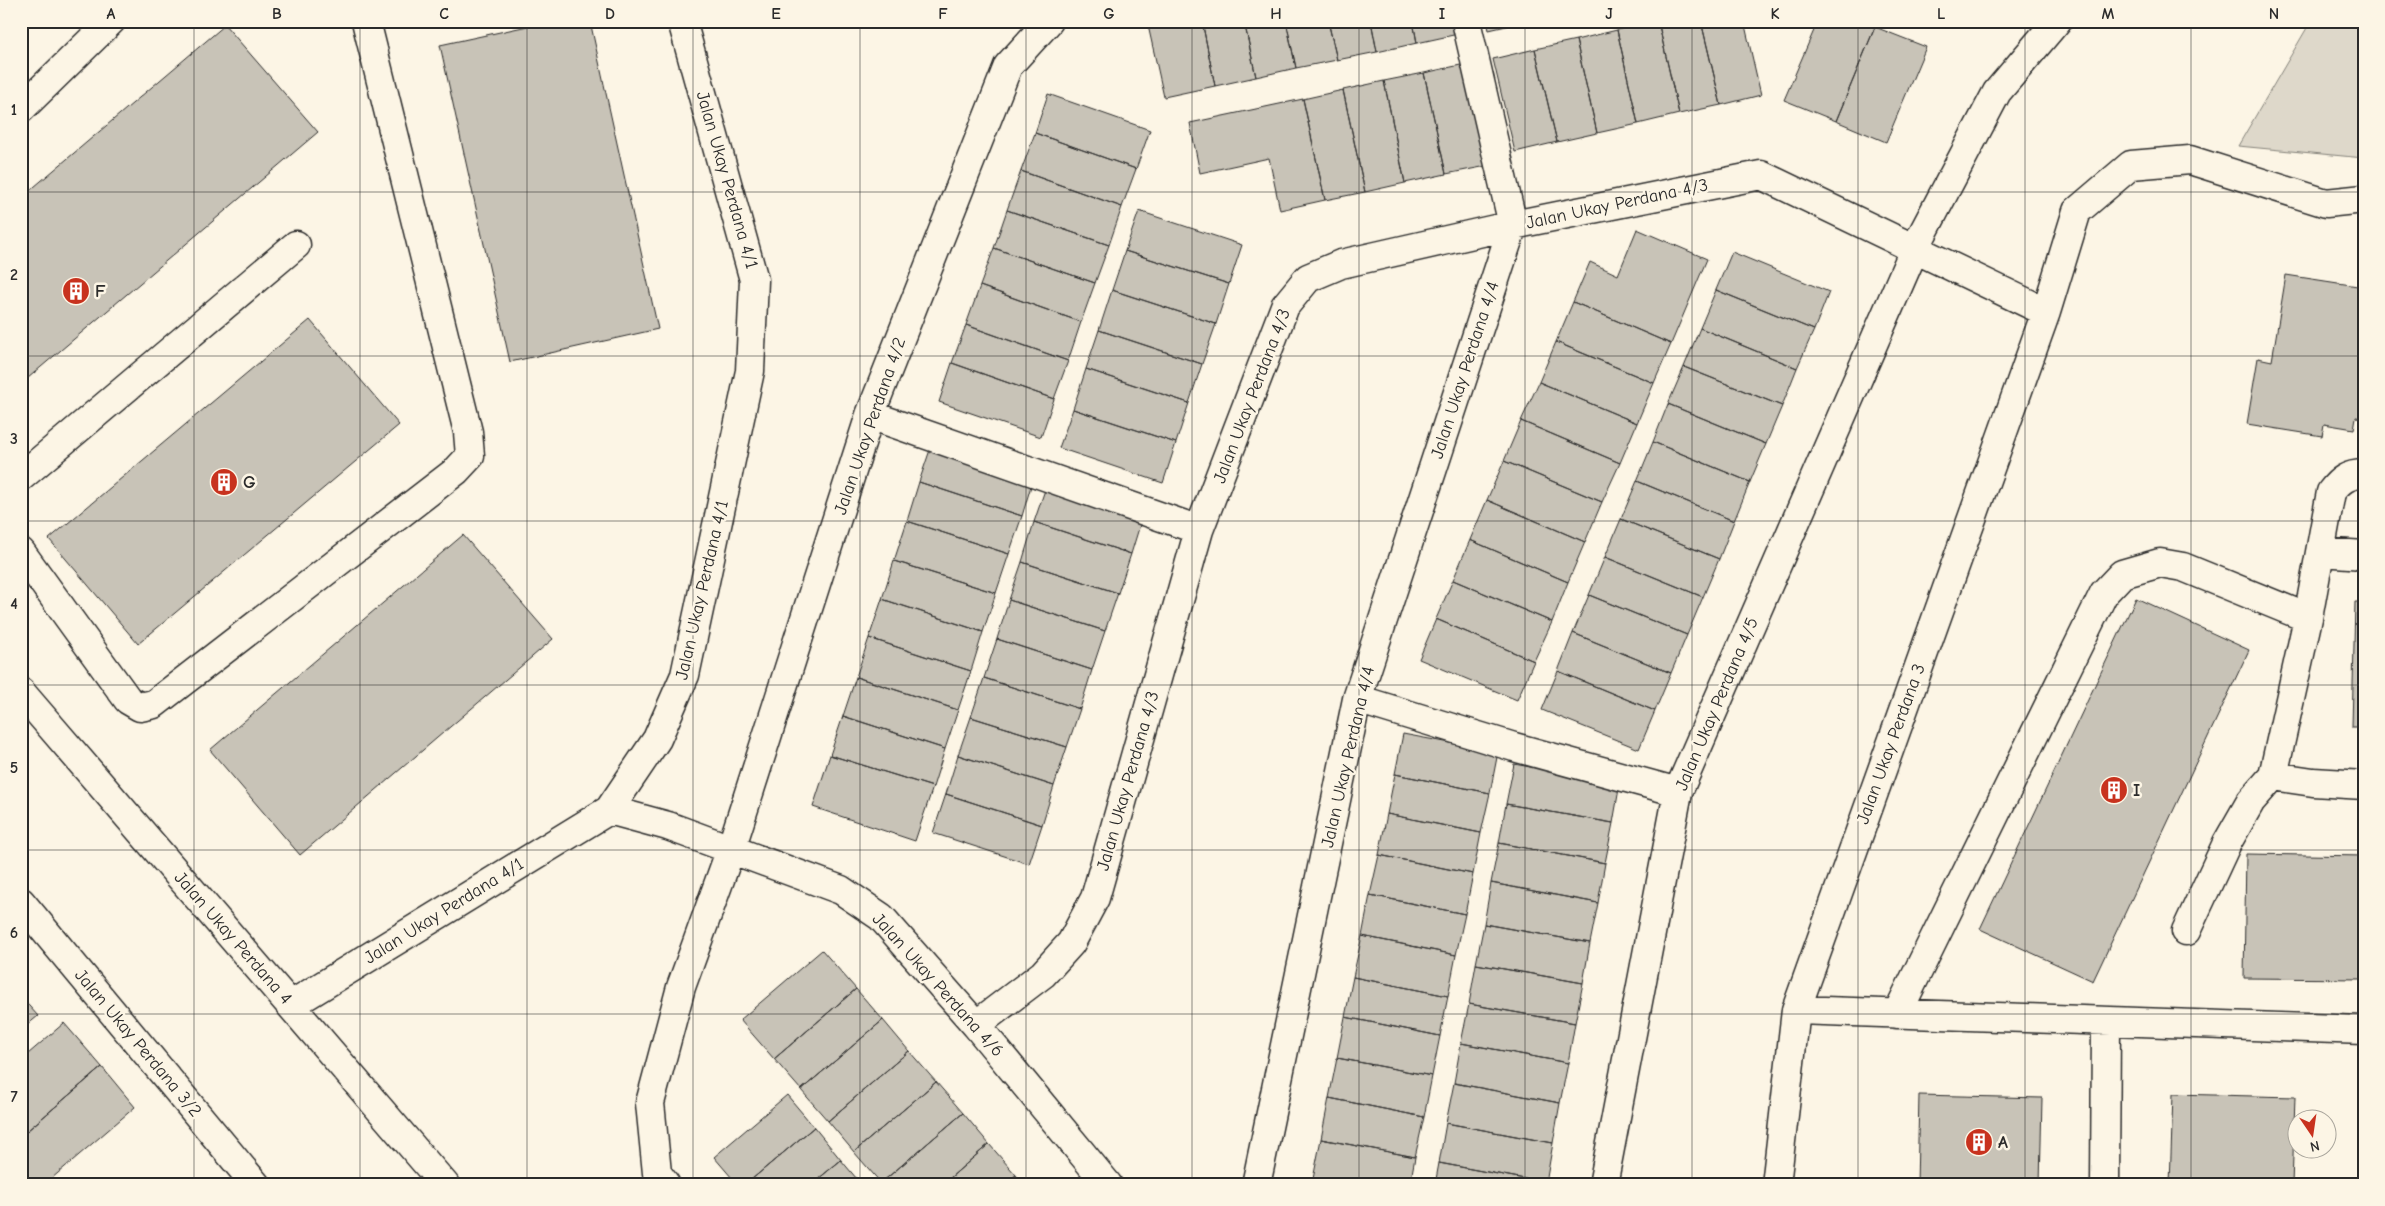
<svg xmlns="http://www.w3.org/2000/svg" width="2385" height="1206" viewBox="0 0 2385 1206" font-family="'Comic Neue',sans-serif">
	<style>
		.green { fill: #ded8ca; stroke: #84827a }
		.building { fill: #c8c3b7; stroke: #2b2b2b }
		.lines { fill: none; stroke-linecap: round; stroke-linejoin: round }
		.minor-casing { stroke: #2b2b2b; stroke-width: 31 }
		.minor { stroke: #fcf5e5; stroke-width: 28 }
		.grid { fill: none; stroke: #2b2b2b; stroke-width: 1; stroke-opacity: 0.55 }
		.labels { text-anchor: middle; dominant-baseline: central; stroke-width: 5; stroke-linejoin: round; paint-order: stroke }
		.street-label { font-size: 18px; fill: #2b2b2b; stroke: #fcf5e5 }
		.poi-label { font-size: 18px; font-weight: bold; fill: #2b2b2b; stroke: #fcf5e5; text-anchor: start }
		.neatline { fill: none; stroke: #2b2b2b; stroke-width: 2 }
		.grid-label { font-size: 16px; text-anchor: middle; font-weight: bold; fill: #2b2b2b }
	</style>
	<rect width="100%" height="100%" fill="#fcf5e5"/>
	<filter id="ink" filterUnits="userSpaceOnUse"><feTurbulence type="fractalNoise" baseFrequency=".02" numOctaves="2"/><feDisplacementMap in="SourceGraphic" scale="10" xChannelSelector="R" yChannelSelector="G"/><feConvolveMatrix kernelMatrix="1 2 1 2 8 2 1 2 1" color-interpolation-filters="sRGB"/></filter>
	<g filter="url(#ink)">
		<path class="green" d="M2311 21H2364V158L2238 146Z"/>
		<path class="building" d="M551 21H590L658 329 510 362 440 45Z
			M1147 21H1202L1215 86 1164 97Z
			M1202 21H1244L1256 77 1215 86Z
			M1244 21H1286L1296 68 1256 77Z
			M1286 21H1328L1337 60 1296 68Z
			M1328 21H1371L1377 52 1337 60Z
			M1371 21H1413L1417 43 1377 52Z
			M1413 21H1455L1458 34 1417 43Z
			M1487 21H1528L1489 30Z
			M1658 21 1679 114 1638 124 1617 30Z
			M1658 21H1701L1721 105 1679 114Z
			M1701 21H1744L1761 95 1721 105Z
			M1818 21H1863L1875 27 1836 121 1784 100Z
			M225 25 318 132 21 384V198Z
			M1875 27 1926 47 1886 142 1836 121Z
			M1617 30 1638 124 1597 133 1576 40Z
			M1576 40 1597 133 1557 142 1535 49Z
			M1535 49 1557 142 1515 152 1493 59Z
			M1465 64 1487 166 1446 174 1424 73Z
			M1424 73 1446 174 1405 183 1384 81Z
			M1384 81 1405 183 1365 192 1343 90Z
			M1343 90 1365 192 1325 200 1303 99Z
			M1048 94 1150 130 1136 169 1035 133Z
			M1303 99 1325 200 1280 210 1269 158 1200 173 1190 123Z
			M1035 133 1136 169 1122 207 1021 171Z
			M1021 171 1122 207 1109 245 1007 210Z
			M1007 210 1109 245 1095 283 994 248Z
			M1139 211 1242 245 1229 284 1125 251Z
			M1637 229 1707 259 1671 344 1573 302 1590 262 1618 275Z
			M994 248 1095 283 1081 322 980 286Z
			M1125 251 1229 284 1216 324 1112 290Z
			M1732 252 1829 292 1814 330 1716 290Z
			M2286 275 2364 287V418L2356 417 2354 429 2324 424 2322 436 2247 424 2258 358 2272 361Z
			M980 286 1081 322 1068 361 966 325Z
			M1112 290 1216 324 1202 364 1099 330Z
			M1716 290 1814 330 1797 368 1700 328Z
			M1573 302 1671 344 1654 383 1556 342Z
			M310 320 399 425 138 644 49 539Z
			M966 325 1068 361 1054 399 952 363Z
			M1700 328 1797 368 1782 406 1684 367Z
			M1099 330 1202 364 1189 403 1086 369Z
			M1556 342 1654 383 1637 423 1539 382Z
			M952 363 1054 399 1041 437 939 402Z
			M1684 367 1782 406 1766 444 1668 404Z
			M1086 369 1189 403 1176 443 1073 409Z
			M1539 382 1637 423 1620 463 1521 421Z
			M1668 404 1766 444 1750 482 1653 442Z
			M1073 409 1176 443 1163 483 1059 448Z
			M1521 421 1620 463 1602 502 1504 461Z
			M1653 442 1750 482 1734 521 1637 481Z
			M932 444 1034 476 1022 516 919 482Z
			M1504 461 1602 502 1585 542 1487 500Z
			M1637 481 1734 521 1719 559 1621 519Z
			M919 482 1022 516 1009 554 907 521Z
			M1047 484 1143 515 1131 554 1034 522Z
			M1487 500 1585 542 1568 582 1470 540Z
			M1621 519 1719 559 1703 597 1605 557Z
			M907 521 1009 554 996 593 894 561Z
			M1034 522 1131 554 1118 593 1022 562Z
			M463 535 553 639 300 855 210 750Z
			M1470 540 1568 582 1552 622 1453 580Z
			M1605 557 1703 597 1687 635 1589 595Z
			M894 561 996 593 983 632 882 599Z
			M1022 562 1118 593 1105 631 1009 600Z
			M1453 580 1552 622 1534 661 1436 619Z
			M1589 595 1687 635 1671 673 1573 633Z
			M2136 598 2249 650 2093 981 1980 929Z
			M882 599 983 632 971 671 869 638Z
			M1009 600 1105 631 1092 670 997 639Z
			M2355 602H2364V727H2352Z
			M1436 619 1534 661 1517 700 1419 659Z
			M1573 633 1671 673 1655 711 1558 671Z
			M869 638 971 671 958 710 856 677Z
			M997 639 1092 670 1080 709 984 678Z
			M1558 671 1655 711 1639 749 1542 710Z
			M856 677 958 710 945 749 843 716Z
			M984 678 1080 709 1067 747 971 717Z
			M843 716 945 749 933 787 830 755Z
			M971 717 1067 747 1054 786 958 755Z
			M1403 734 1498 752 1490 793 1395 774Z
			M830 755 933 787 915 841 813 807Z
			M958 755 1054 786 1042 825 946 794Z
			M1514 764 1620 783 1613 823 1506 804Z
			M1395 774 1490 793 1481 833 1387 814Z
			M946 794 1042 825 1029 864 933 833Z
			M1506 804 1613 823 1605 863 1499 843Z
			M1387 814 1481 833 1473 874 1379 855Z
			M1499 843 1605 863 1598 903 1491 883Z
			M2246 854 2364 856V979L2244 978Z
			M1379 855 1473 874 1465 914 1370 895Z
			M1491 883 1598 903 1590 943 1484 924Z
			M1370 895 1465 914 1456 955 1362 936Z
			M1484 924 1590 943 1583 983 1476 964Z
			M1362 936 1456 955 1448 996 1353 977Z
			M822 950 856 989 774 1059 740 1020Z
			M1476 964 1583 983 1575 1023 1469 1004Z
			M1353 977 1448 996 1440 1036 1345 1017Z
			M856 989 883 1020 801 1090 774 1059Z
			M21 997 38 1016 21 1030Z
			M1469 1004 1575 1023 1568 1063 1461 1043Z
			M1345 1017 1440 1036 1432 1076 1337 1058Z
			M883 1020 909 1051 828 1121 801 1090Z
			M64 1023 102 1067 21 1136V1060Z
			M1461 1043 1568 1063 1560 1103 1454 1083Z
			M909 1051 936 1082 854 1152 828 1121Z
			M1337 1058 1432 1076 1424 1117 1329 1098Z
			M102 1067 135 1107 44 1185H21V1136Z
			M936 1082 963 1113 881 1183 854 1152Z
			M1454 1083 1560 1103 1553 1143 1446 1123Z
			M2173 1094 2295 1097 2292 1185H2170Z
			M787 1095 814 1127 745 1185H738L714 1157Z
			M1919 1095 2042 1098 2040 1185H1917Z
			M1329 1098 1424 1117 1415 1157 1321 1139Z
			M963 1113 989 1144 942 1185H883L881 1183Z
			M1446 1123 1553 1143 1546 1183 1439 1163Z
			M814 1127 841 1160 811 1185H745Z
			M1321 1139 1415 1157 1410 1185H1341L1313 1179Z
			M989 1144 1016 1175 1004 1185H942Z
			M841 1160 862 1185H811Z
			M1439 1163 1546 1183 1545 1185H1435Z
			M1016 1175 1025 1185H1004Z"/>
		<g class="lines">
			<g class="minor-casing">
				<path id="minor" d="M21 109 111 21
					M870 415 1199 530
					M21 477 296 245
					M21 552 128 700 140 707 154 704 456 471 470 456 468 432 366 21
					M2320 552 2364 555
					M21 692 445 1185
					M1357 699 1514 747 1678 792
					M2273 776 2313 782 2364 785
					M609 810 668 826 841 890 881 917 976 1025 1108 1185
					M21 902 256 1185
					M2186 931 2227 843 2251 801 2273 776 2308 618 2331 492C2340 480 2348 474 2364 474
					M291 1005 609 810 657 739 685 675 750 371 754 280 682 21
					M1796 1010 2364 1030
					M1897 1014 2104 593 2122 574 2160 563 2183 567 2308 618
					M976 1025 1043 974 1071 943 1095 898 1199 530 1285 306 1308 278 1341 264 1513 225 1761 175 2046 312
					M666 1185 657 1173 650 1103 681 987 731 849 870 415 1008 66 1049 21
					M1256 1185 1357 699 1513 225 1466 21
					M1603 1185 1678 792 1914 250 1997 92 2057 21
					M1776 1185 1796 1010 2046 312 2077 211 2131 165 2190 160 2326 203 2364 199
					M2105 1185 2106 1023"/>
			</g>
			<use href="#minor" class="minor"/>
		</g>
	</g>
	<path class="grid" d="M194 21V1185M360 21V1185M527 21V1185M693 21V1185M860 21V1185M1026 21V1185M1192 21V1185M1359 21V1185M1525 21V1185M1692 21V1185M1858 21V1185M2025 21V1185M2191 21V1185M21 192H2364M21 356H2364M21 521H2364M21 685H2364M21 850H2364M21 1014H2364"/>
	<defs>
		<g id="building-disc" transform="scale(1.4375)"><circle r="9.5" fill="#c8321e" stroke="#fcf5e5"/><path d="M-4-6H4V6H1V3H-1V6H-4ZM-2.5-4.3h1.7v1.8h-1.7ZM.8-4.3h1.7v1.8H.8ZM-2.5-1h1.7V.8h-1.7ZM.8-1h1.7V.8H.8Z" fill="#fff"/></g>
	</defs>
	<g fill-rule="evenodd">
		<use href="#building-disc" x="76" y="291"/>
		<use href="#building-disc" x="224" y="482"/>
		<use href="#building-disc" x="2114" y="790"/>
		<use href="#building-disc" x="1979" y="1142"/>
	</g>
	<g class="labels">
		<g class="street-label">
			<text transform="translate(727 180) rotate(74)">Jalan Ukay Perdana 4/1</text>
			<text transform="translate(1617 204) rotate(-12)">Jalan Ukay Perdana 4/3</text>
			<text transform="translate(1465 370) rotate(-72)">Jalan Ukay Perdana 4/4</text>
			<text transform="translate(1252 396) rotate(-69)">Jalan Ukay Perdana 4/3</text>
			<text transform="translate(870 426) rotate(-71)">Jalan Ukay Perdana 4/2</text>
			<text transform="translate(702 590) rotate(-77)">Jalan Ukay Perdana 4/1</text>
			<text transform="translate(1717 704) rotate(-67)">Jalan Ukay Perdana 4/5</text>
			<text transform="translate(1891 744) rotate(-70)">Jalan Ukay Perdana 3</text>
			<text transform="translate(1348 757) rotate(-77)">Jalan Ukay Perdana 4/4</text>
			<text transform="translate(1128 781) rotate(-74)">Jalan Ukay Perdana 4/3</text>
			<text transform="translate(444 911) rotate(-32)">Jalan Ukay Perdana 4/1</text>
			<text transform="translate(233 938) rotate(49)">Jalan Ukay Perdana 4</text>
			<text transform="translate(938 985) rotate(48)">Jalan Ukay Perdana 4/6</text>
			<text transform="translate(138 1043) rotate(50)">Jalan Ukay Perdana 3/2</text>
		</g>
		<g class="poi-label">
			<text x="95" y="291">F</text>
			<text x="243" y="482">G</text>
			<text x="2133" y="790">I</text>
			<text x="1998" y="1142">A</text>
		</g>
	</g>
	<rect width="2385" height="1206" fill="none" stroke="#fcf5e5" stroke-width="55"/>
	<g transform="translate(2312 1134) rotate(167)"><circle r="24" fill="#fcf5e5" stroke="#a8a49b"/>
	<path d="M0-4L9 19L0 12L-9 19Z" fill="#c8321e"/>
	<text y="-8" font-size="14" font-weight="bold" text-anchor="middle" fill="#2b2b2b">N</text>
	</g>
	<rect x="28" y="28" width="2330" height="1150" class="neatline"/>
	<g class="grid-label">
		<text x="111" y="19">A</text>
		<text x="277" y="19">B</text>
		<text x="444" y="19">C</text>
		<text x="610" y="19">D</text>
		<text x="776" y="19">E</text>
		<text x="943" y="19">F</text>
		<text x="1109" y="19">G</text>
		<text x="1276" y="19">H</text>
		<text x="1442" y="19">I</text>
		<text x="1609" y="19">J</text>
		<text x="1775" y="19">K</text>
		<text x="1941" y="19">L</text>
		<text x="2108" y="19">M</text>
		<text x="2274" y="19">N</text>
		<text x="14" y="115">1</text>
		<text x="14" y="280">2</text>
		<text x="14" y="444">3</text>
		<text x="14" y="609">4</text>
		<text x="14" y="773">5</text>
		<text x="14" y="938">6</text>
		<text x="14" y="1102">7</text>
	</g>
</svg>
